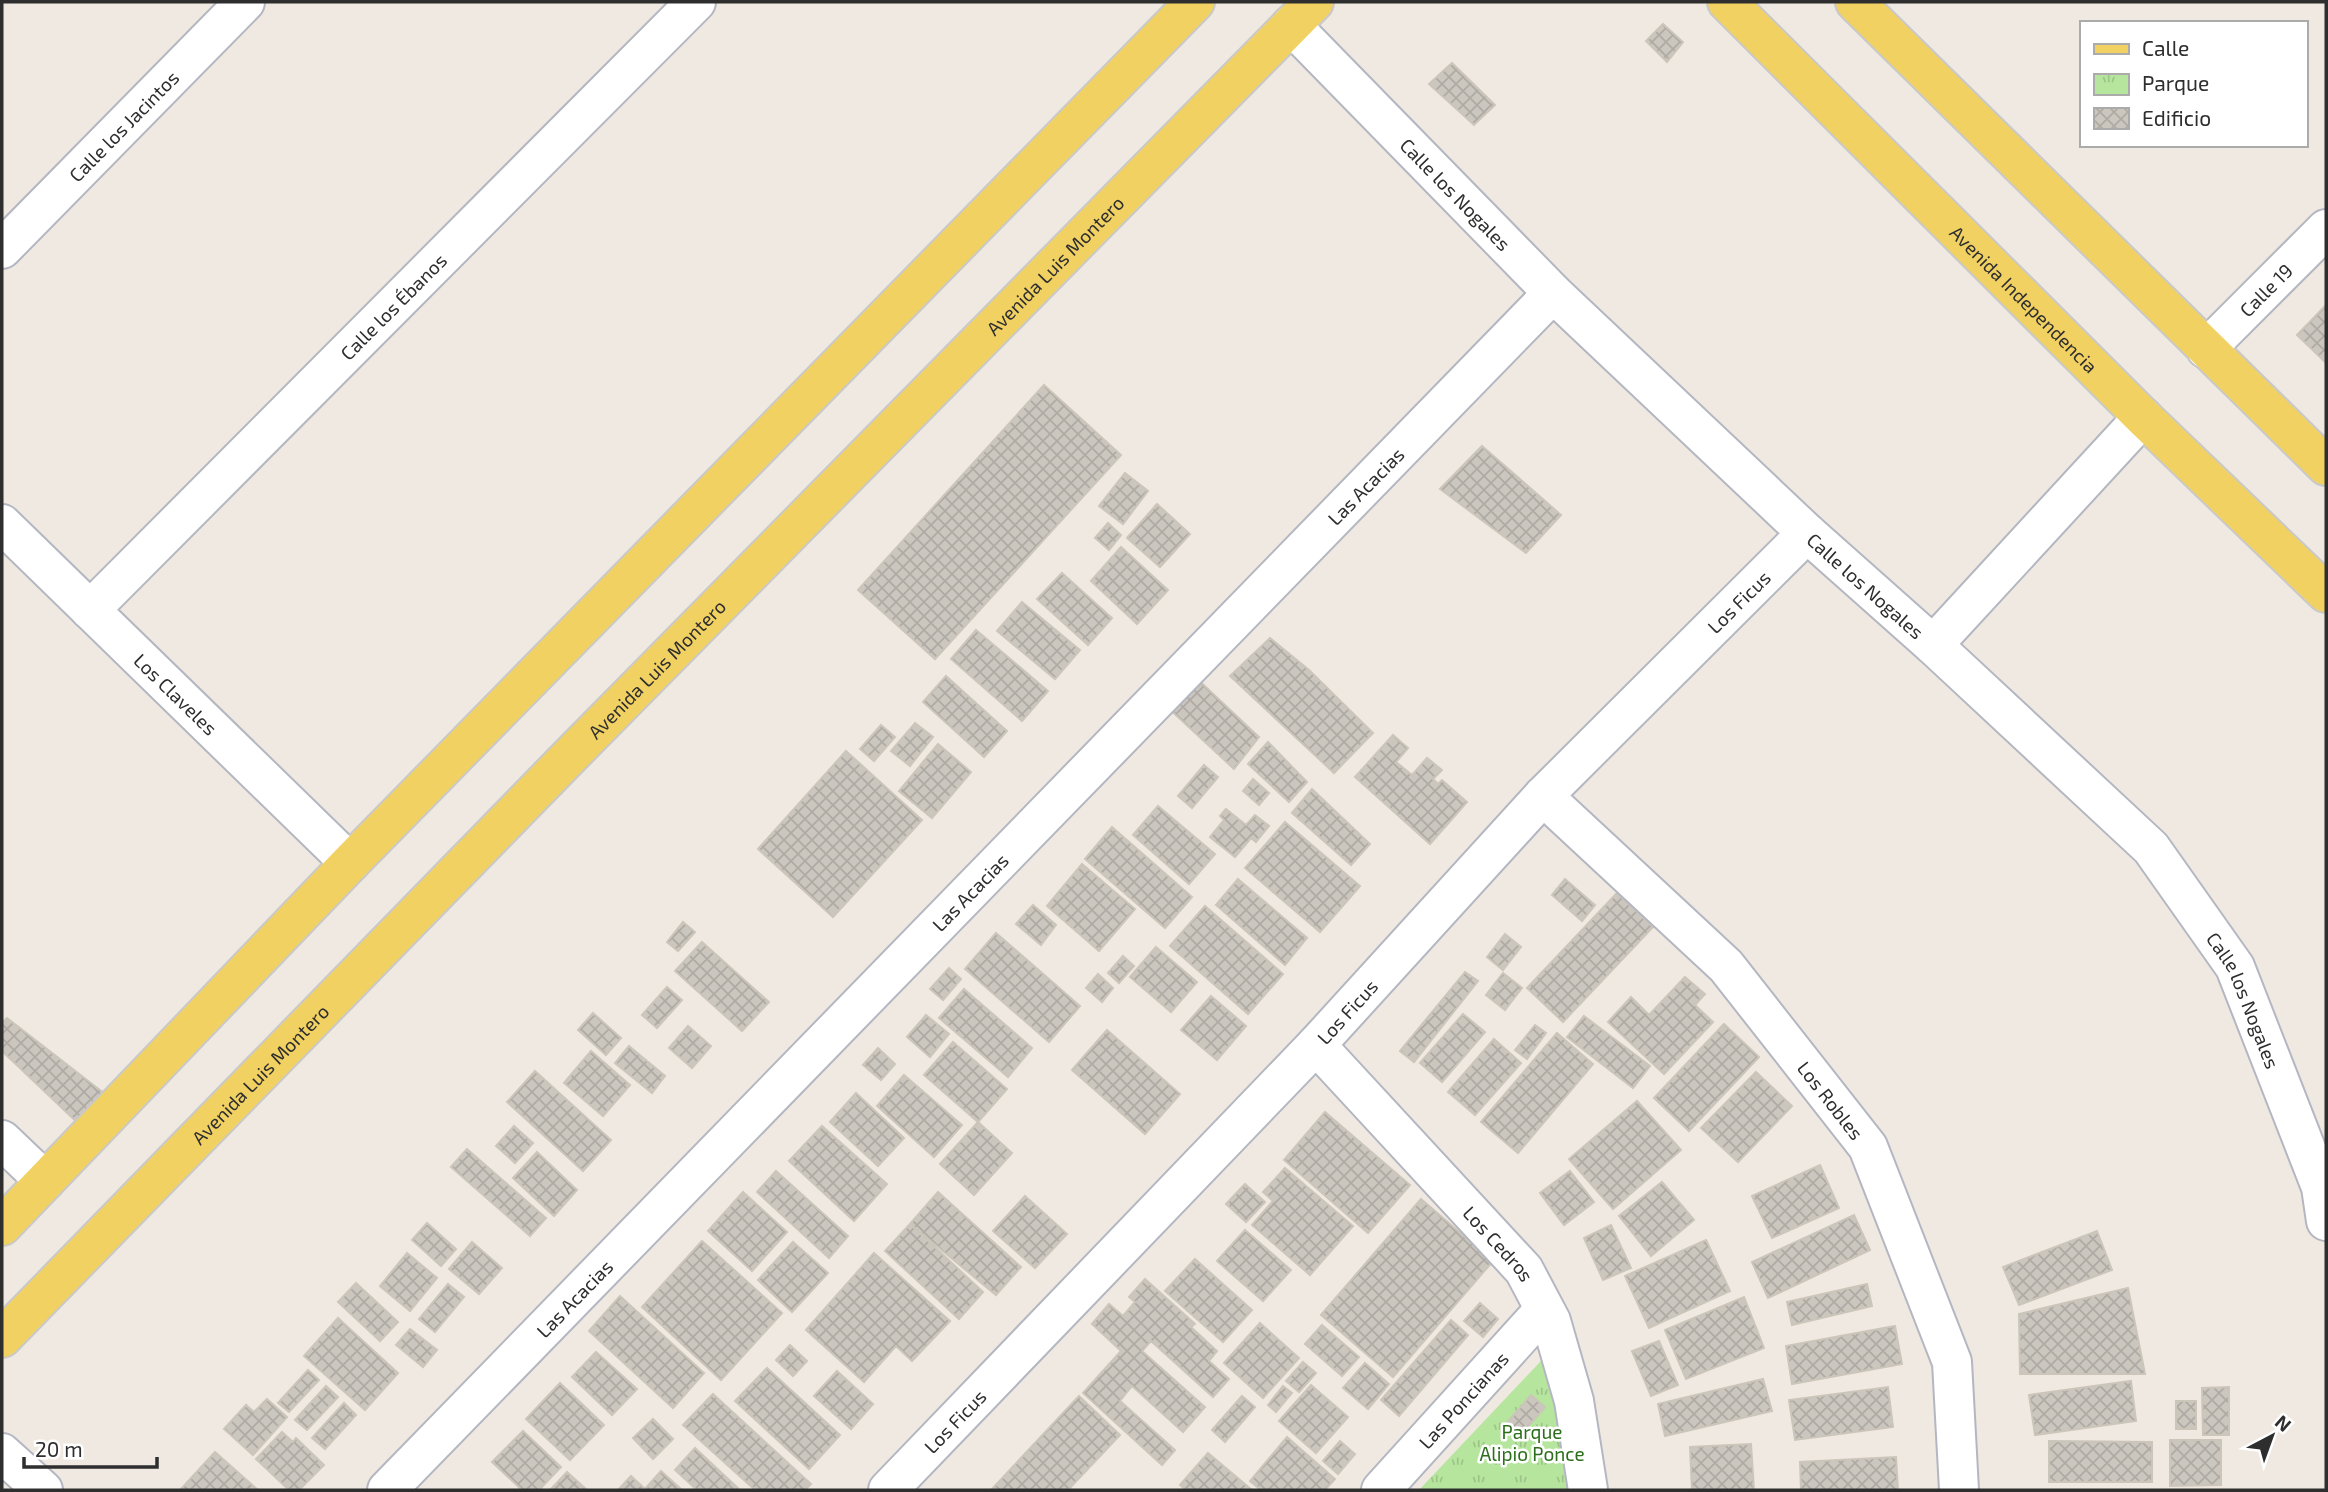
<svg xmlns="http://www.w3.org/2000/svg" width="2328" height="1492" viewBox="0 0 2328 1492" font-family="'Exo 2',sans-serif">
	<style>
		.park { fill: url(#park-tufts) }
		.building { fill: url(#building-cross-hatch); stroke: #cbc5ba; stroke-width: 2 }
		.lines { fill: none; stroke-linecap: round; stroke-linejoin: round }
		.minor-casing { stroke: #b4b7c1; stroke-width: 42 }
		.major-casing { stroke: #c9c9c9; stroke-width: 42 }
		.minor { stroke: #fff; stroke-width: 38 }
		.major { stroke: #f2d163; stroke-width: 38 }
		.labels { text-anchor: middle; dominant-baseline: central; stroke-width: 5; stroke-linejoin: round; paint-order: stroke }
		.street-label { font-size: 19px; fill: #2e2e2e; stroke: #fff }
		.park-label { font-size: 19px; fill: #2c6e1b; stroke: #fff }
	</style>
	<defs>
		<pattern id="park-tufts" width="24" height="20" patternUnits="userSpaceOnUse" patternTransform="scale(1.75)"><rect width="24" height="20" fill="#b6e59e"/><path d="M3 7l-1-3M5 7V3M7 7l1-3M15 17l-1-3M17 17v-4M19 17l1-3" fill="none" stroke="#9dc588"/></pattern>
		<pattern id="building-cross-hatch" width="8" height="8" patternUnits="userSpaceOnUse" patternTransform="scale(1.75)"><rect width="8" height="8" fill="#cbc7bf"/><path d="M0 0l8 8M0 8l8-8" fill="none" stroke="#afaba4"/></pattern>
	</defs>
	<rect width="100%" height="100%" fill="#efe9e1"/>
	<path class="park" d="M1557 1344 1588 1490H1419Z"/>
	<path class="building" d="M1663 24 1683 42 1667 62 1646 41Z
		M1452 63 1495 105 1474 125 1429 84Z
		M2326 305V363L2297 335Z
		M1044 385 1121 455 935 659 858 590Z
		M1482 446 1561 515 1526 553 1440 489Z
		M1125 473 1148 491 1123 524 1099 506Z
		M1157 504 1190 534 1160 567 1127 538Z
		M1108 523 1121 535 1109 550 1095 538Z
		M1121 547 1168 590 1137 624 1091 581Z
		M1062 573 1112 618 1088 645 1037 599Z
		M1022 602 1080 650 1055 679 997 631Z
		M976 630 1048 691 1022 721 951 659Z
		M1270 638 1309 670 1373 733 1334 773 1230 676Z
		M1193 675 1259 737 1234 769 1165 705Z
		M946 676 1007 731 984 757 923 702Z
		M915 723 933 737 910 766 891 751Z
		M881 725 895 737 874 761 860 749Z
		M1393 735 1408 748 1396 762 1412 775 1427 758 1442 770 1433 779 1438 784 1442 780 1467 802 1430 844 1355 777Z
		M1268 742 1307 782 1289 802 1248 764Z
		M938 744 971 772 932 818 899 791Z
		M846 751 922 820 833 917 758 849Z
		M1204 765 1218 777 1192 808 1178 796Z
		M1253 779 1269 793 1259 805 1243 791Z
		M1312 789 1370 844 1351 865 1292 813Z
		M1158 806 1215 854 1189 884 1133 835Z
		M1226 809 1246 825 1255 815 1269 826 1256 842 1251 838 1235 857 1210 837 1224 820 1220 816Z
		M1285 822 1360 886 1320 932 1245 868Z
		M1112 827 1192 897 1165 928 1085 859Z
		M1082 864 1135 909 1099 951 1047 906Z
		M1238 879 1307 938 1285 965 1216 905Z
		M1565 879 1595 905 1582 921 1552 895Z
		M1617 893 1653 927 1563 1022 1527 988Z
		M1033 905 1056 925 1041 945 1016 924Z
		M1205 906 1283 974 1248 1014 1170 946Z
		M683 922 695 932 678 951 667 942Z
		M996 933 1080 1006 1049 1042 965 969Z
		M1505 934 1521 947 1503 970 1487 957Z
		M702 942 769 1002 742 1031 675 971Z
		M1156 947 1197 982 1171 1012 1130 977Z
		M1123 956 1134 966 1119 983 1108 973Z
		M949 968 961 979 943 1000 930 989Z
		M1465 972 1478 981 1414 1062 1400 1051Z
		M1503 973 1522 988 1505 1010 1486 995Z
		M1098 974 1113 988 1102 1002 1086 988Z
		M1685 977 1705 994 1695 1005 1713 1022 1664 1074 1608 1022 1631 997 1649 1015Z
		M667 987 682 1000 657 1028 642 1015Z
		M964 989 1032 1048 1008 1077 939 1018Z
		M1211 996 1246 1026 1217 1060 1181 1030Z
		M593 1013 621 1038 606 1055 578 1030Z
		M1463 1014 1485 1032 1442 1082 1420 1063Z
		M926 1015 949 1034 930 1057 907 1037Z
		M1584 1016 1650 1066 1633 1088 1567 1037Z
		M7 1018 109 1097 81 1126 2 1051V1023Z
		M1724 1024 1759 1057 1689 1131 1654 1098Z
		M1535 1025 1546 1033 1527 1059 1515 1050Z
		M688 1026 711 1046 692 1068 669 1048Z
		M1107 1030 1180 1094 1145 1134 1072 1070Z
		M1557 1033 1593 1064 1518 1153 1481 1122Z
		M1494 1039 1521 1063 1475 1115 1448 1092Z
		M953 1042 1007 1089 978 1122 924 1075Z
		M629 1046 665 1076 652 1093 615 1063Z
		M878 1048 895 1064 881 1080 863 1065Z
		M591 1051 630 1085 603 1116 564 1083Z
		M535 1071 611 1140 583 1171 507 1102Z
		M1756 1072 1792 1106 1738 1162 1701 1128Z
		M904 1075 962 1125 934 1157 877 1106Z
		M856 1093 904 1138 878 1166 830 1122Z
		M1637 1101 1681 1150 1613 1209 1569 1159Z
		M1325 1112 1410 1185 1368 1233 1284 1160Z
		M978 1122 1012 1153 974 1195 940 1164Z
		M514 1126 533 1143 515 1163 496 1146Z
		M822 1126 887 1184 854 1221 789 1161Z
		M467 1149 546 1218 530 1236 451 1167Z
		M537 1152 577 1190 554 1216 513 1178Z
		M1820 1165 1839 1208 1772 1238 1752 1196Z
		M1285 1168 1353 1226 1310 1275 1252 1225 1273 1201 1263 1192Z
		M776 1171 848 1236 829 1258 757 1192Z
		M1570 1171 1594 1202 1564 1225 1540 1193Z
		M1662 1182 1694 1220 1651 1256 1619 1216Z
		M1245 1184 1265 1202 1246 1222 1226 1204Z
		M743 1192 787 1232 752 1271 708 1231Z
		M938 1192 1021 1267 996 1295 910 1224Z
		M1025 1196 1067 1234 1035 1268 993 1231Z
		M1421 1199 1493 1261 1393 1377 1321 1315Z
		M1854 1215 1870 1250 1768 1298 1752 1262Z
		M427 1223 456 1249 441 1266 412 1240Z
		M910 1224 983 1292 959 1319 885 1251Z
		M1611 1225 1631 1268 1603 1280 1584 1238Z
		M1245 1230 1291 1270 1263 1301 1217 1261Z
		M2097 1231 2112 1270 2019 1305 2003 1267Z
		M1706 1240 1730 1291 1649 1328 1625 1276Z
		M702 1241 782 1313 721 1380 642 1307Z
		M472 1242 502 1268 479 1294 449 1269Z
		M793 1242 828 1273 792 1312 758 1280Z
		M407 1253 437 1278 410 1311 380 1286Z
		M874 1253 950 1321 912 1361 896 1346 864 1382 806 1330Z
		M1195 1259 1252 1310 1223 1342 1165 1291Z
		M1145 1279 1195 1324 1191 1327 1217 1351 1209 1361 1229 1379 1213 1397 1151 1341 1142 1351 1205 1407 1183 1432 1132 1386 1120 1401 1175 1450 1162 1465 1083 1393 1121 1351 1092 1324 1109 1304 1123 1316 1135 1302 1129 1297Z
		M356 1283 398 1322 380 1341 338 1302Z
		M448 1284 464 1297 435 1332 419 1319Z
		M1867 1284 1872 1306 1792 1325 1787 1302Z
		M2128 1288 2145 1374H2020L2019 1314Z
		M620 1296 704 1373 673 1408 589 1331Z
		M1744 1297 1764 1348 1686 1379 1665 1330Z
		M1480 1303 1498 1319 1483 1337 1464 1321Z
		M338 1318 398 1373 365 1410 304 1356Z
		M1451 1320 1468 1335 1399 1416 1381 1400Z
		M1260 1323 1299 1358 1263 1398 1224 1363Z
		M1322 1325 1359 1357 1342 1376 1305 1344Z
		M1895 1326 1902 1364 1792 1384 1786 1346Z
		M410 1329 437 1350 423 1367 396 1345Z
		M1659 1341 1678 1385 1651 1396 1632 1351Z
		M790 1345 807 1361 793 1376 776 1360Z
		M596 1352 637 1389 612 1415 572 1377Z
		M1303 1362 1316 1373 1299 1392 1286 1381Z
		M1365 1363 1389 1384 1368 1409 1343 1388Z
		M767 1368 840 1435 809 1469 735 1401Z
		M308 1370 319 1380 289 1412 278 1403Z
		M837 1371 873 1404 851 1429 814 1396Z
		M1763 1379 1772 1411 1665 1436 1658 1404Z
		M2131 1381 2136 1421 2035 1435 2029 1395Z
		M560 1383 604 1425 570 1460 526 1419Z
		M1311 1385 1348 1417 1316 1453 1279 1421Z
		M326 1386 338 1397 307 1430 295 1420Z
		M1283 1386 1292 1393 1276 1412 1268 1405Z
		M1888 1387 1893 1427 1795 1440 1789 1400Z
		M2229 1387V1435H2203L2202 1388Z
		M713 1394 811 1484 805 1490H755L683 1425Z
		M1531 1395 1545 1407 1518 1438 1504 1426Z
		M1079 1396 1120 1435 1068 1490H991Z
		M1242 1396 1255 1407 1225 1442 1212 1430Z
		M267 1399 287 1417 253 1455 224 1429 246 1405 254 1412Z
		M2176 1401H2196V1429H2176Z
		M344 1403 356 1415 325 1449 312 1438Z
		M653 1419 673 1439 653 1459 633 1438Z
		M523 1431 561 1467 539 1490H522L492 1462Z
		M282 1432 293 1442 296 1438 324 1465 299 1490H289L256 1459Z
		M1287 1437 1335 1479 1325 1490H1261L1250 1481Z
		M2170 1440H2221V1485L2170 1486Z
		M1340 1441 1355 1454 1338 1474 1323 1461Z
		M2049 1441 2152 1442V1482H2049Z
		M1751 1444 1754 1490H1692L1690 1447Z
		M695 1448 740 1490H697L675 1470Z
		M215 1452 258 1490H180Z
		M1208 1453 1252 1490H1186L1180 1485Z
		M1896 1457 1898 1490H1801L1800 1462Z
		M661 1471 682 1490H618L631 1476 645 1489Z
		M567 1472 587 1490H550Z"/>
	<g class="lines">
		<g class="minor-casing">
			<g id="minor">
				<path id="s1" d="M1291 25 1553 293 1807 533 1933 645 2151 848 2235 967 2321 1187 2326 1221"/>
				<path id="s2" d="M2 249 245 2"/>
				<path id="s3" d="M2206 349 2326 229"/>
				<path id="s4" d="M2 524 350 863"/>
				<path id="s5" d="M90 610 696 2"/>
				<path d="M1933 645 2143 417"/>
				<path id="s6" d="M1543 796 1726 966 1868 1147 1952 1362 1959 1490"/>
				<path id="s7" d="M1316 1045 1524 1270 1551 1321 1574 1401 1588 1490"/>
				<path d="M2 1140 45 1181"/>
				<path d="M2 1453 43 1490"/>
				<path id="s8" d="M387 1490 1553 293"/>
				<path id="s9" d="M888 1490 1316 1045 1543 796 1807 533"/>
				<path id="s10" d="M1381 1490 1544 1310"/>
			</g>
		</g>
		<g class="major-casing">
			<g id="major">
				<path id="s11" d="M1727 2 2143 417 2326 593"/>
				<path d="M1855 2 2326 466"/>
				<path d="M2 1226 350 863 1195 2"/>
				<path id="s12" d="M2 1338 565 761 1314 2"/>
			</g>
		</g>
		<use href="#minor" class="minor"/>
		<use href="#major" class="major"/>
	</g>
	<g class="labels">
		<g class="street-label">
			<text stroke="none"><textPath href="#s2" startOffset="173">Calle los Jacintos</textPath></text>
			<text stroke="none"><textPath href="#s1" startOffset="236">Calle los Nogales</textPath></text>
			<text stroke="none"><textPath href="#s12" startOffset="1503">Avenida Luis Montero</textPath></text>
			<text stroke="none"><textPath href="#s3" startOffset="84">Calle 19</textPath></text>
			<text stroke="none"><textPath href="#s11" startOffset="420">Avenida Independencia</textPath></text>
			<text stroke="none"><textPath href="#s5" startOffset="429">Calle los Ébanos</textPath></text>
			<text stroke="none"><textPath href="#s8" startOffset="1402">Las Acacias</textPath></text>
			<text stroke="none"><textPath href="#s1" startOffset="803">Calle los Nogales</textPath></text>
			<text stroke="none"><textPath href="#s9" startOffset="1230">Los Ficus</textPath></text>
			<text stroke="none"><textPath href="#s12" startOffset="936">Avenida Luis Montero</textPath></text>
			<text stroke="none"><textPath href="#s4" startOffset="243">Los Claveles</textPath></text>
			<text stroke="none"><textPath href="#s8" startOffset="835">Las Acacias</textPath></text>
			<text stroke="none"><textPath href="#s1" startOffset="1370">Calle los Nogales</textPath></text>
			<text stroke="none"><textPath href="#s9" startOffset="663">Los Ficus</textPath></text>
			<text stroke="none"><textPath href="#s12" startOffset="369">Avenida Luis Montero</textPath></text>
			<text stroke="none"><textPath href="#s6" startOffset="420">Los Robles</textPath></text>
			<text stroke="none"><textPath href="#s7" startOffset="270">Los Cedros</textPath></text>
			<text stroke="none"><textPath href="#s8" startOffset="268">Las Acacias</textPath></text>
			<text stroke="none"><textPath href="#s10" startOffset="122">Las Poncianas</textPath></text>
			<text stroke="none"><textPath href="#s9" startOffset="96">Los Ficus</textPath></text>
		</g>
		<g class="park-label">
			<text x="1532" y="1431">Parque<tspan x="1532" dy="22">Alipio Ponce</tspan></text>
		</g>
	</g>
	<rect width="2328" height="1492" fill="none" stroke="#2e2e2e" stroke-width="7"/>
	<rect x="2080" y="21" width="228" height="126" fill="#ffffff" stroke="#ababab" stroke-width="2"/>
	<rect x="2094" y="44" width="35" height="10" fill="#f2d163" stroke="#ababab" stroke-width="2"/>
	<text x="2142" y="56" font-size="21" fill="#2e2e2e">Calle</text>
	<rect x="2094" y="74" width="35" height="21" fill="url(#park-tufts)" stroke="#ababab" stroke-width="2"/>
	<text x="2142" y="91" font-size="21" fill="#2e2e2e">Parque</text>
	<rect x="2094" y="108" width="35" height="21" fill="url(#building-cross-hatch)" stroke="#ababab" stroke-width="2"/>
	<text x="2142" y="126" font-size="21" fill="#2e2e2e">Edificio</text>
	<g transform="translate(2272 1436) rotate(41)" stroke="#ffffff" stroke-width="5" paint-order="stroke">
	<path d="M0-5L12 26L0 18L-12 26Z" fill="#2e2e2e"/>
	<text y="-10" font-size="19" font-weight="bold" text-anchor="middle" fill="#2e2e2e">N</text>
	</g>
	<path d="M24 1457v10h133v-10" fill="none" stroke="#2e2e2e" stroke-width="3.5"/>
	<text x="35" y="1457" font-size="21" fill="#2e2e2e" stroke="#ffffff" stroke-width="5" paint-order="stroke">20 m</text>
</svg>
